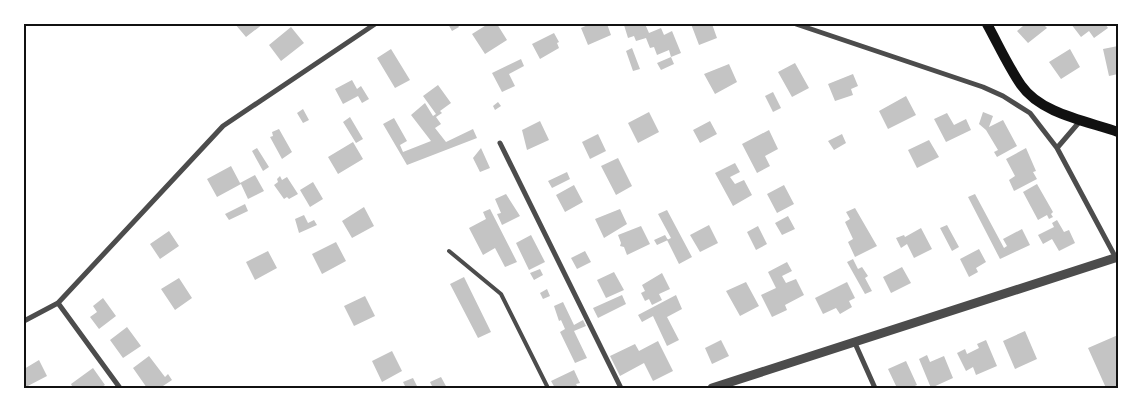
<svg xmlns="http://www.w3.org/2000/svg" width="1142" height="412" viewBox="0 0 1142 412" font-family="Ubuntu,sans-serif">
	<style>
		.building { fill: #c4c4c4 }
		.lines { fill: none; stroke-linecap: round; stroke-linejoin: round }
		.service { stroke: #4c4c4c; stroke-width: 4 }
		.minor { stroke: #4c4c4c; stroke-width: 5 }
		.tertiary { stroke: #4c4c4c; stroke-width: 9 }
		.secondary { stroke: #111; stroke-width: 10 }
		.neatline { fill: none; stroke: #111; stroke-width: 2 }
	</style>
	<rect width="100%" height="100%" fill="#fff"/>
	<path class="building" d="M235 24H263L246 37Z
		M448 24H457L459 27 452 31Z
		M488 24H497L507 40 485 54 472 34Z
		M590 24H607L611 35 588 45 581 28Z
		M627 24H645L649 33 661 28 664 35 672 31 681 53 671 57 669 50 657 55 654 47 650 48 646 38 636 41 634 36 628 38 624 25Z
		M691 24H712L717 38 699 45Z
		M1021 24H1043L1047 28 1028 43 1017 31 1023 26Z
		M1071 24H1105L1108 28 1094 38 1089 31 1081 37Z
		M291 27 304 43 281 61 269 45Z
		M554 33 559 42 557 43 559 48 540 59 532 44Z
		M1118 46V74L1109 76 1103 49Z
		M632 48 640 69 633 71 626 51Z
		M391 49 410 80 395 88 377 58Z
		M1070 49 1080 67 1061 79 1049 62Z
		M671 57 674 64 661 70 657 63Z
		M521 59 524 66 509 74 515 86 502 92 492 73Z
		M795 63 809 88 792 97 778 72Z
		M729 64 737 82 715 94 704 74Z
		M853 74 858 86 851 89 853 95 835 101 828 84Z
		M352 80 357 89 361 86 369 99 362 103 358 96 343 104 335 89Z
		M438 85 451 103 440 111 442 113 436 117 441 124 435 128 446 142 473 129 477 138 407 165 383 124 394 118 407 141 400 145 403 152 431 141 411 115 425 103 433 116 436 114 423 96Z
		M773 92 781 108 773 112 765 96Z
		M906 96 916 115 888 129 879 111Z
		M498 102 501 106 495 110 493 106Z
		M303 109 309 120 303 123 297 113Z
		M649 112 659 132 638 143 628 123Z
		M983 112 993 116 989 127 1003 120 1017 146 997 157 994 152 998 150 986 130 979 124Z
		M947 113 954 125 966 119 971 130 946 142 934 119Z
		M350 117 363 139 356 143 343 122Z
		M540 121 549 140 527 150 522 130Z
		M710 121 717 134 700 143 693 130Z
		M279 129 292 152 282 159 270 137 273 136 272 132Z
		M769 130 778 149 765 156 770 166 757 173 742 144Z
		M598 134 606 151 590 159 582 142Z
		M842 134 846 143 834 150 828 141Z
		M929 140 939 157 917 168 908 150Z
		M353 142 363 159 338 174 328 157Z
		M257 148 269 167 263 171 252 151Z
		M481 148 490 168 480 172 473 158Z
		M1026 148 1036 171 1033 172 1037 179 1014 191 1009 180 1015 176 1006 159Z
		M618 158 632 186 616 195 601 166Z
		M735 163 740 172 730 177 735 184 744 180 752 195 733 206 715 173Z
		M231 166 240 183 255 175 264 191 248 199 241 184 217 197 207 179Z
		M567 172 570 179 552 188 548 181Z
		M280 176 282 180 287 177 298 194 289 199 287 197 284 199 274 185 278 182 277 179Z
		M313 182 323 199 310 207 300 190Z
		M1037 184 1053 212 1051 214 1053 217 1049 219 1047 215 1038 220 1023 192Z
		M574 185 583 202 565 212 556 195Z
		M784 185 794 204 777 213 767 194Z
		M506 194 520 216 502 225 497 214 501 213 495 199Z
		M975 194 1004 248 1007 246 1003 239 1022 229 1030 245 1000 259 968 197Z
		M245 204 248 211 229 220 225 214Z
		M364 207 374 226 352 238 342 221Z
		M855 208 877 246 855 257 848 242 853 239 845 222 850 219 846 212Z
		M490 209 517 262 505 267 495 248 483 255 469 228 486 219 483 212Z
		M620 209 627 224 604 238 595 219Z
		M667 210 692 257 679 264 667 240 671 238 658 214Z
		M304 215 308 223 314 220 317 225 299 233 295 219Z
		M788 216 795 229 782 235 775 223Z
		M1057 220 1064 232 1069 230 1075 243 1059 251 1052 239 1043 244 1038 235 1054 227 1052 223Z
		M709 225 718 243 700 252 690 235Z
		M947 225 959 247 952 251 940 228Z
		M641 226 650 244 627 255 624 247 620 246 621 243 618 235Z
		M758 226 767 244 756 250 747 232Z
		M921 228 932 249 914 258 907 244 901 248 896 238 904 235 905 237Z
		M169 231 179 246 160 259 150 244Z
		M531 235 545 262 529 270 516 243Z
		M665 235 668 240 657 245 654 240Z
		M336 242 346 261 322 274 312 254Z
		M979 249 986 262 976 268 978 272 969 277 960 259Z
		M268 251 277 268 255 280 246 262Z
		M585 251 591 262 577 269 571 258Z
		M853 259 858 269 862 267 868 276 865 278 872 291 865 294 847 262Z
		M787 262 792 271 782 276 786 283 796 279 804 295 785 305 787 310 772 317 761 295 776 288 768 272Z
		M902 267 911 283 891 293 883 277Z
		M540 269 543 275 534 280 530 273Z
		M614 272 624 290 606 298 597 280Z
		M662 273 670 289 659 294 662 300 652 305 649 299 645 301 641 293 645 291 642 285Z
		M464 277 491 332 478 338 450 284Z
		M179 278 192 298 175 310 161 289Z
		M746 282 759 306 740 316 726 291Z
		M847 282 855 298 849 301 852 307 840 314 836 308 823 314 815 298Z
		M547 289 550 296 543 299 540 293Z
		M622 295 626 304 598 318 593 308Z
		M676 295 682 309 667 317 679 340 667 346 653 316 642 322 638 315Z
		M365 296 375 316 354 326 344 306Z
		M103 298 116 316 99 329 90 317 97 312 93 306Z
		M563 302 574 325 583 320 586 326 574 331 587 358 575 363 560 332 565 329 561 320 559 321 554 306Z
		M127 327 141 346 123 358 110 340Z
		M1025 331 1037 359 1015 369 1003 341Z
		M1118 335V388H1106L1088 348Z
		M721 340 729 356 712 364 705 348Z
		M986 340 997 366 976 375 973 367 966 371 957 353 965 349 967 354 979 348 977 344Z
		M658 341 673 371 653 381 644 363 620 376 610 356 635 344 639 351Z
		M392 351 402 371 382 382 372 361Z
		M927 355 930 362 944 356 953 378 931 388 919 359Z
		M149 356 165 377 168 374 172 380 160 388H147L133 368Z
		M39 360 47 376 24 388V369Z
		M906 361 917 385 910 388H897L888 369Z
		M93 368 105 385 100 388H73L71 384Z
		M574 370 580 383 576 384 578 388H555L551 381Z
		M441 377 447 388H433L430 382Z
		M413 378 418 388H406L403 382Z"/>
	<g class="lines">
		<path class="service" d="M449 251 501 294 548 388"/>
		<path class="minor" d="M796 24 983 87 1003 96 1030 113 1057 148 1117 260
			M500 143 621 388
			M1057 148 1081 120
			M58 303 120 388
			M24 321 58 303 223 126 375 24
			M854 341 875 388"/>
		<path class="tertiary" d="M712 388 1118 257"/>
		<path class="secondary" d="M987 24C998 44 1008 66 1021 85 1041 114 1087 121 1118 132"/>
	</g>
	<rect width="1142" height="412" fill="none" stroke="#ffffff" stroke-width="50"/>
	<rect x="25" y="25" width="1092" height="362" class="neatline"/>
</svg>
